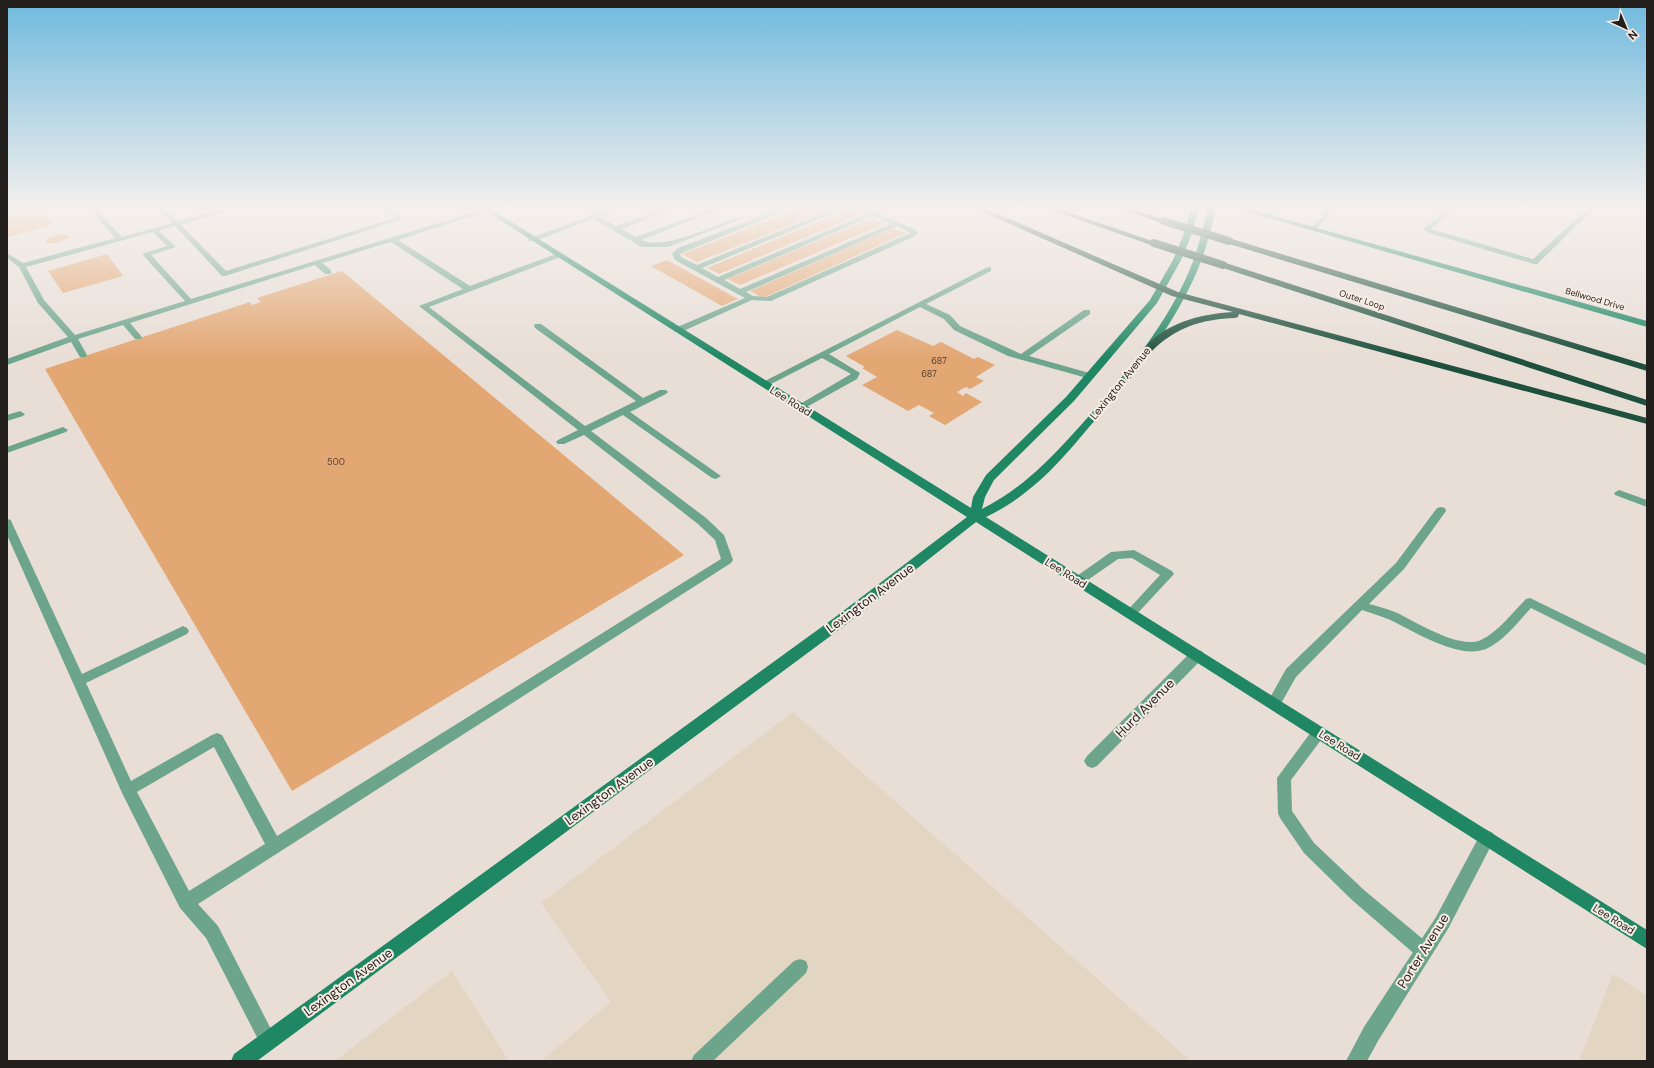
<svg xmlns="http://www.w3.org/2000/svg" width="1654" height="1068" viewBox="0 0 1654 1068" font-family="'DM Sans',sans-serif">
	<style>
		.commercial { fill: #e2d5c1 }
		.building { fill: #e3a774 }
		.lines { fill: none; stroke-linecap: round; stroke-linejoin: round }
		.lane { fill: #6ca58c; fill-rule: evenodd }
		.street { fill: #6ca58c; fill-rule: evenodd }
		.secondary { fill: #1f8764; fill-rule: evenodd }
		.highway { fill: #1f503d; fill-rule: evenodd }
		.highway-bridge { stroke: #1f503d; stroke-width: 8 }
		.labels { text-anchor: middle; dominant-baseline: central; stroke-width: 4; stroke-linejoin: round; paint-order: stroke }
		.far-street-label { font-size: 9px; fill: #231f1c; stroke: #f6ece3 }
		.number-label { font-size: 9px; fill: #534132 }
		.street-label { font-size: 11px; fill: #231f1c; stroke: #f6ece3 }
		.near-street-label { font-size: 13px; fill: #231f1c; stroke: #f6ece3 }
	</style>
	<rect width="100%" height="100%" fill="#e8ded6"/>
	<path class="commercial" d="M793 712 1191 1061H541L611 1002 541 903Z
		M452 971 509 1061H335Z
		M1613 974 1647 996V1061H1579Z"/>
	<path class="building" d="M7 208H40L54 225 7 237Z
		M800 208H833L697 262 682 254Z
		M849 209 861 214 719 274 707 268Z
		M872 218 884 224 740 285 727 279Z
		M893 228 906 233 763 298 750 291Z
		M60 235H69V238L56 243H47L45 241 51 237Z
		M107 254 123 276 63 293 48 271Z
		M667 260 738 299 722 306 651 266Z
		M342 271 684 555 292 791 45 369 250 302 252 305 261 302 257 298Z
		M897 330 933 346 941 342 974 359 978 357 995 365 976 377 984 381 970 389 966 387 957 392 963 396 966 393 982 402 945 425 929 416 934 413 919 405 908 411 862 385 877 377 862 368 865 367 846 356Z"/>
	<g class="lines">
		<path class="lane" d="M88 208H95L122 237 172 223 158 208H165L178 221 225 208H237L181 225 226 271 395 218 381 208H389L403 219 225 276H222L175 226 159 231 176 247 151 255 191 299 484 209H488V211L398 240 470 286 556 254H559L563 256 429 307 585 426 636 401 535 328 534 326 535 324H541L643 398 660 390H666L668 392 666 394 630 412 721 476 716 479 712 478 623 415 591 431 706 518 724 535 733 560 731 563 198 904 218 926 274 1035 277 1041 274 1047 268 1050 262 1047 206 938 180 908 123 795 7 535V519L11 520 12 523 82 674 179 628 183 626 187 628 189 631 187 634 86 683 131 781 212 735 217 733 222 735 277 836 721 559 715 540 698 524 584 435 564 444H558L556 442 558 440 578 430 419 306 463 289 391 242 322 263 331 270V274H325L315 265 130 323 142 337 141 339H135L123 325 78 339 87 355 86 357H80L71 342 7 365V359L68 337 38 303 19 267 7 258V253L23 263 115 238ZM153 232 167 246 142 254 185 301 75 335 44 300 26 267ZM214 747 265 844 189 891 137 792Z
			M612 208H622L600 217 616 226 666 208H676L622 229 636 237 714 208 721 209 641 240C662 251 714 226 736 218L741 219 668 247H642L593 219 535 241H529L528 239Z
			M782 208H792L684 252 680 254 681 257 697 265 836 208H846L702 268 718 277 867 214 855 208H865L914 229 918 233 913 237 771 301 752 300 681 332H675L674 330 675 328 745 298 675 260 672 254 678 248ZM873 216 891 224 740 289 724 280ZM897 226 910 233 767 297 753 296 746 292Z
			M1327 208H1333L1328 218 1314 230H1310V228L1323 216Z
			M1449 208H1457L1431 229 1533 259 1588 208H1595L1537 264H1534L1432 234 1424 230V228Z
			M1635 208H1643L1647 210V215Z
			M988 267H991V271L926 304 950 315 960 326 1021 354 1084 310H1090V314L1029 356 1093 374 1094 376 1093 378H1087L1008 356 954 330 944 319 920 307 829 354 860 373 857 379 803 409H797L795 407 851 374 822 358 767 386H761L759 384Z
			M20 411 25 414 23 416 7 421V415Z
			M63 427 68 430 66 432 7 453V447Z
			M1619 490 1647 500V507L1615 495 1614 493Z
			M1441 507 1445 508 1446 511 1404 569 1369 604C1378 606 1387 609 1395 612 1415 621 1459 650 1481 640 1498 632 1513 612 1526 599L1530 598 1647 655V666L1531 608C1518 622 1504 641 1486 649 1458 660 1414 631 1388 619 1380 616 1371 613 1362 610L1296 677 1279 707 1274 708 1269 707 1267 703 1286 669 1396 563 1437 508Z
			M1134 550 1172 571 1174 574 1135 616 1131 617 1127 616 1125 613 1160 575 1132 558 1118 559 1082 584 1078 585 1074 584 1072 581 1074 578 1111 552Z
			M1319 726 1324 728 1326 732 1324 736 1291 780 1292 811 1314 843 1364 890 1430 945 1432 951 1430 957 1424 959 1418 957 1352 900 1304 853 1280 818 1278 813 1277 778 1314 728Z
			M800 959 806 961 808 967 806 973 713 1061H691L694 1055 794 961Z"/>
		<path class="street" d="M1197 650 1202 651 1204 655 1202 659 1097 766 1092 768 1087 766 1084 761 1087 756 1192 651Z
			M1487 830 1493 833 1495 838 1448 929 1378 1041 1367 1061H1346L1364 1027 1436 917 1481 833Z"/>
		<path class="secondary" d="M481 208H489L971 508 973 497 986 475 1066 397 1150 300 1173 260 1183 236 1191 208H1199L1191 236 1181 260 1157 303 1074 401 994 480 985 497 982 509C1026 487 1057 452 1089 416 1128 371 1167 324 1190 269 1198 249 1203 229 1208 208H1216C1211 229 1206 250 1198 269 1173 328 1132 379 1090 426 1069 451 1048 476 1022 495 1011 504 998 511 986 517L1647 930V949L976 522 844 626 257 1061H231L234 1054 834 618 967 517Z
			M1234 208H1246L1647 321V327Z"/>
		<path class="highway" d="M974 208H984L1178 292 1647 418V424L1239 314 1238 317 1235 318C1201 319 1174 328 1150 353H1144L1142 351C1163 323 1200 314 1233 312L1172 296Z
			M1045 208H1056L1158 243 1157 245H1151Z
			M1118 208H1130L1168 221 1164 223H1161Z
			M1226 239H1232L1647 365V371L1226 243Z
			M1220 263H1226L1647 400V406L1220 267Z"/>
		<path class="highway-bridge" d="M1164 221 1229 241
			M1154 243 1223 265"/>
	</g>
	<linearGradient id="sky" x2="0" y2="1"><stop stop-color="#6fb9de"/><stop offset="0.58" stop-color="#f5f0ed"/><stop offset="1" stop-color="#f5f0ed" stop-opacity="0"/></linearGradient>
	<rect width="1654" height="358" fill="url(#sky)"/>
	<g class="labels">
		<g class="far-street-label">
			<text transform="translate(1595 299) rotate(16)">Bellwood Drive</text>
			<text transform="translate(1362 300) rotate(18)">Outer Loop</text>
		</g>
		<g class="number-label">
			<text x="939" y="361">687</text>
			<text x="929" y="374">687</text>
			<text x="336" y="462">500</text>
		</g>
		<g class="street-label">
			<text transform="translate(1120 383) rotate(-51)">Lexington Avenue</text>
			<text transform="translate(791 401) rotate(32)">Lee Road</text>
			<text transform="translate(1066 573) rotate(32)">Lee Road</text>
			<text transform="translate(1340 745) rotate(32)">Lee Road</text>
			<text transform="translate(1614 919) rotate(32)">Lee Road</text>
		</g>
		<g class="near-street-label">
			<text transform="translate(870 598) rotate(-37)">Lexington Avenue</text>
			<text transform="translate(1145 708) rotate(-45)">Hurd Avenue</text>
			<text transform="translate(609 791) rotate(-36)">Lexington Avenue</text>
			<text transform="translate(1423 951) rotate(-58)">Porter Avenue</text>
			<text transform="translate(348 982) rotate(-36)">Lexington Avenue</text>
		</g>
	</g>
	<rect width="1654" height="1068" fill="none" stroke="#231f1c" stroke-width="16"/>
	<g transform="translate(1626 28) rotate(136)" stroke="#f6ece3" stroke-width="3" paint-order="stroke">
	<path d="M0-3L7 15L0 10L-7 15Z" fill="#231f1c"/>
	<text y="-6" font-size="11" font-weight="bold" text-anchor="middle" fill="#231f1c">N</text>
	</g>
</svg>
